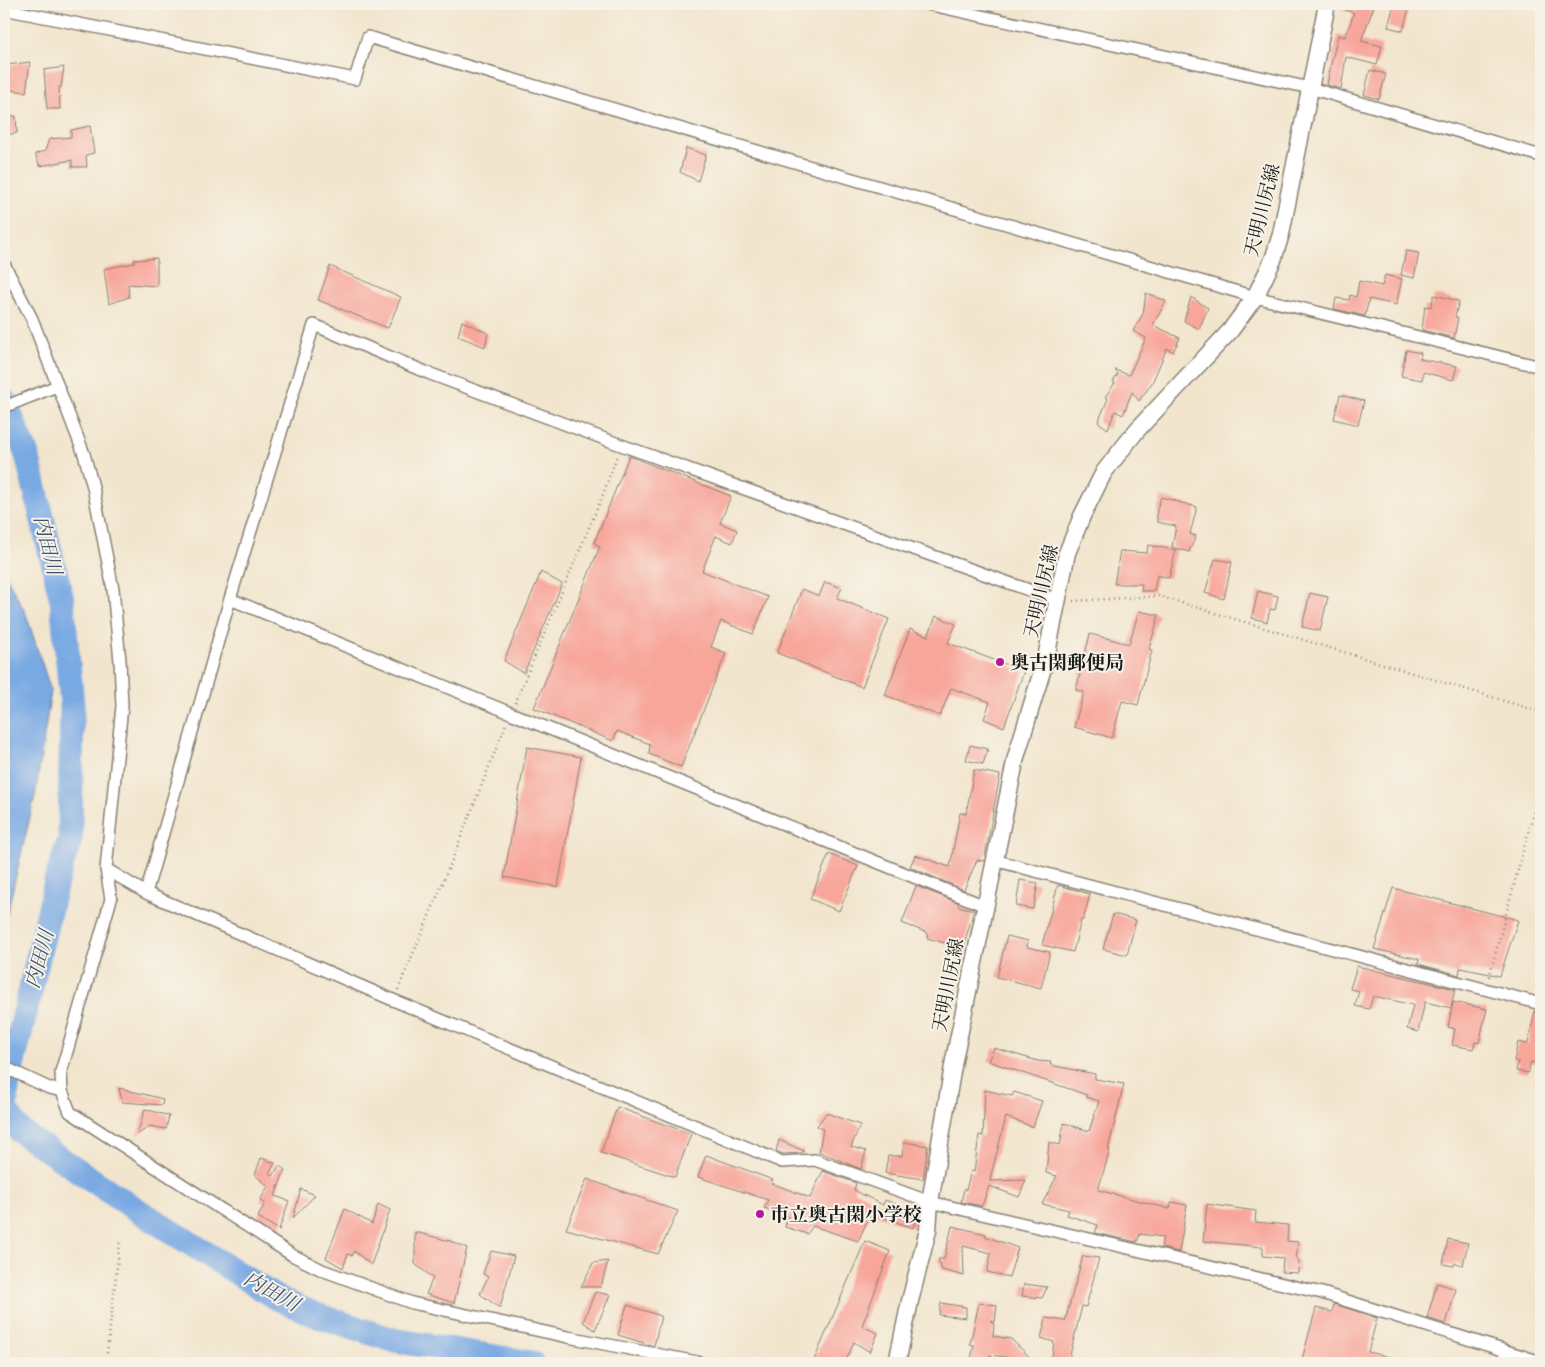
<svg xmlns="http://www.w3.org/2000/svg" width="1545" height="1367" viewBox="0 0 1545 1367" font-family="'EB Garamond','Noto Serif JP',serif">
	<style>
		.water { fill: #79a9e3; stroke: #4a6280 }
		.lines { fill: none; stroke-linecap: round; stroke-linejoin: round }
		.river { stroke: #79a9e3; stroke-width: 25 }
		.building { fill: #f8a59a }
		.street-casing { stroke: #878074; stroke-width: 14 }
		.secondary-casing { stroke: #878074; stroke-width: 19 }
		.path { stroke: #878074; stroke-width: 2.5; stroke-dasharray: 1 4; stroke-linecap: butt }
		.street { stroke: #fff; stroke-width: 11 }
		.secondary { stroke: #fff; stroke-width: 16 }
		.poi-dot { fill: #b5179e; stroke: #f7f3e8; stroke-width: 2 }
		.labels { text-anchor: middle; dominant-baseline: central; stroke-width: 4; stroke-linejoin: round; paint-order: stroke }
		.street-label { font-size: 19px; fill: #1c1c1c; stroke: #f7f3e8 }
		.poi-label { font-size: 19px; font-weight: bold; fill: #1c1c1c; stroke: #f7f3e8; text-anchor: start }
		.water-label { font-size: 20px; font-style: italic; fill: #41546c; stroke: #f7f3e8 }
	</style>
	<rect width="100%" height="100%" fill="#f7f3e8"/>
	<filter id="ink" filterUnits="userSpaceOnUse"><feTurbulence type="fractalNoise" baseFrequency=".02" numOctaves="2"/><feDisplacementMap in="SourceGraphic" scale="10" xChannelSelector="R" yChannelSelector="G"/><feConvolveMatrix kernelMatrix="1 2 1 2 8 2 1 2 1" color-interpolation-filters="sRGB"/></filter>
	<filter id="wash" filterUnits="userSpaceOnUse"><feTurbulence type="fractalNoise" baseFrequency=".0096" numOctaves="4" result="noise"/><feDisplacementMap in="SourceGraphic" scale="20" xChannelSelector="R" yChannelSelector="G"/><feGaussianBlur stdDeviation="1.12" result="paint"/><feColorMatrix in="noise" values="0 0 0 0 0 0 0 0 0 0 0 0 0 0 0 0 0 1.4 0 .05"/><feComposite in="paint" operator="in"/></filter>
	<g filter="url(#wash)">
		<rect width="100%" height="100%" fill="#f2e5cd"/>
		<path class="water" d="M4 572 26 614 51 691 35 796 4 926Z"/>
		<g class="lines">
			<path class="river" d="M4 400 27 455 62 600 72 704 70 839 57 878 23 1021 7 1087 5 1110 21 1132 128 1204 275 1297 316 1315 393 1340 532 1363"/>
		</g>
		<g id="blocks">
			<path class="building" d="M1337 4H1375L1361 41 1382 46 1377 65 1346 57 1341 89 1327 85 1330 69 1338 35 1345 37 1354 13 1337 7Z
				M1394 4H1410L1403 31 1388 27Z
				M30 62 26 92 11 90 7 65Z
				M64 67 61 87H59L60 109H47L44 70Z
				M1370 70 1386 74 1379 99 1364 95Z
				M16 116 17 133 4 135V117Z
				M90 126 94 153 86 155 87 167H72V160L40 166 35 154 45 151 49 139 71 137V130Z
				M686 148 706 155 698 181 680 172Z
				M1406 251 1419 253 1414 278 1401 275Z
				M157 258V286L128 284 129 297 109 304 104 269 134 263V260Z
				M330 266 401 297 388 328 318 300Z
				M1385 275 1402 279 1396 305 1369 299 1365 316 1334 309 1336 298 1349 300 1350 295 1356 297 1359 281 1382 286Z
				M1146 293 1166 301 1153 325 1180 338 1173 352 1167 348 1152 383 1139 401 1132 392 1123 415 1115 411 1108 429 1098 422 1108 399 1105 397 1115 383 1113 382 1118 374 1115 370 1129 375 1146 338 1133 331 1143 314Z
				M1434 295 1459 301 1455 317 1458 318 1454 338 1422 330 1425 306 1431 307Z
				M1191 297 1208 308 1199 329 1184 321Z
				M462 321 488 333 485 347 458 336Z
				M1406 350 1421 353 1420 359 1457 366 1453 380 1423 372 1422 380 1401 376Z
				M1340 395 1364 401 1358 425 1334 419Z
				M629 456 731 496 720 523 737 530 732 543 716 536 702 571 768 597 753 634 721 621 711 647 726 653 681 767 649 754 650 744 617 731 613 741 534 708 600 546 594 543Z
				M1161 497 1197 507 1190 534 1196 536 1189 552 1172 547 1176 526 1157 522V509Z
				M1148 545 1176 550 1169 578 1157 575 1154 591H1141L1142 584H1114L1120 551 1147 553Z
				M1215 559 1232 562 1224 599 1205 593Z
				M541 572 562 584 524 673 504 661Z
				M825 582 842 588 837 598 889 619 862 687 777 653 802 589 819 596Z
				M1258 591 1278 596 1275 610 1270 609 1267 622 1252 618Z
				M1310 593 1328 597 1320 631 1302 627Z
				M1139 611 1159 615 1149 649 1152 650 1138 705 1122 701 1112 738 1074 727 1084 692 1076 690 1090 634 1129 644Z
				M936 616 956 624 948 643 1024 671 1004 727 984 719 990 702 951 688 940 716 885 695 910 629 928 636Z
				M970 745 988 749 983 764 966 760Z
				M527 747 581 757 558 887 504 877Z
				M974 770 1000 775 984 861 977 860 964 890 910 867 915 855 950 867 960 813 966 814Z
				M829 854 858 866 839 911 810 899Z
				M1020 880 1038 883 1033 909 1016 906Z
				M1058 885 1090 894 1083 920H1081L1073 952 1042 945Z
				M916 886 959 903 958 906 974 910 963 948 927 938 928 933 902 923Z
				M1393 888 1518 920 1500 976 1460 968 1459 975 1418 964 1419 959 1374 949Z
				M1113 914 1136 920 1127 955 1103 949Z
				M1007 936 1028 941 1027 947 1050 952 1041 988 997 977Z
				M1357 966 1455 989 1451 1008 1425 1002 1418 1032 1407 1029 1413 1005 1373 996 1369 1009 1355 1006 1359 991 1350 989Z
				M1453 1002 1487 1009 1479 1043 1475 1042 1473 1049 1452 1045 1455 1029 1448 1027Z
				M1535 1010 1541 1011V1050L1538 1064 1531 1062 1528 1073 1516 1071 1518 1062 1514 1061 1518 1042 1528 1044Z
				M994 1048 1038 1061 1051 1062 1050 1065 1095 1074V1079L1124 1084 1108 1150H1110L1098 1190 1170 1209 1171 1202 1187 1205 1179 1252 1161 1248 1163 1237 1140 1234 1137 1242 1095 1233 1098 1225 1067 1215 1069 1210 1042 1204 1057 1176 1046 1173 1049 1142 1060 1145 1064 1123 1089 1131 1099 1101 1086 1097 1087 1095 988 1061Z
				M119 1088 163 1099 162 1105 122 1102Z
				M985 1090 1012 1096 1014 1092 1042 1101 1033 1127 1006 1117 991 1175 990 1181 1026 1180 1019 1197 989 1186 982 1206 961 1202 964 1189 966 1190 971 1171 974 1172 979 1135 983 1136Z
				M617 1107 691 1134 675 1177 601 1153Z
				M145 1109 169 1116 166 1129 150 1126 137 1135Z
				M826 1113 860 1125 851 1147 866 1151 861 1169 819 1152 823 1129 817 1126Z
				M779 1140 804 1151 801 1153 783 1154 776 1151Z
				M904 1142 928 1146 923 1179 885 1173 888 1156H902Z
				M706 1155 773 1180 771 1183 810 1198 823 1171 856 1183 854 1190 883 1205 885 1200 918 1213 913 1228 871 1213 858 1241 813 1226 807 1234 785 1227 788 1216 764 1208 768 1200 698 1177Z
				M261 1158 275 1163 269 1173 273 1176 279 1166 285 1169 275 1196 289 1201 279 1230 258 1217 265 1203 260 1201 268 1186 255 1175Z
				M587 1179 678 1211 658 1254 566 1229Z
				M301 1189 315 1195 293 1218Z
				M378 1204 390 1210 371 1265 354 1251 352 1256 348 1254 343 1268 326 1258 345 1209 372 1224Z
				M1207 1204 1256 1211 1255 1222 1288 1225 1287 1241 1298 1242 1296 1260H1299L1298 1273 1282 1272 1283 1258 1263 1256V1247L1203 1241Z
				M952 1226 986 1234 985 1236 1018 1248 1009 1277 987 1272 991 1253 963 1246 964 1276 942 1270 938 1259H944Z
				M415 1232 450 1241 467 1248 454 1303 426 1294 433 1278 415 1264Z
				M1448 1239 1468 1243 1463 1265 1455 1263 1454 1266 1443 1264Z
				M865 1241 890 1251 862 1326 878 1333 870 1352 854 1342 845 1363H813Z
				M491 1251 514 1256 500 1308 480 1294 488 1277 483 1274Z
				M1083 1256 1099 1258 1086 1307 1082 1306 1068 1363H1051L1054 1342 1041 1338 1046 1318 1065 1321Z
				M608 1261 601 1287H581L593 1263Z
				M1437 1283 1456 1289 1446 1324 1427 1318Z
				M1024 1284 1047 1287 1042 1298 1022 1296Z
				M595 1292 610 1295 595 1330 583 1322Z
				M941 1303 966 1307V1318L939 1315Z
				M979 1303 997 1305 995 1322 990 1320 994 1324 993 1336 1011 1339 1034 1361 990 1355 988 1363H970L974 1345 970 1344Z
				M1334 1304 1377 1318 1368 1352 1398 1359V1363H1301L1316 1308 1332 1312Z
				M627 1305 661 1316 654 1346 618 1335Z"/>
		</g>
	</g>
	<g filter="url(#ink)">
		<use href="#blocks" fill-opacity="0" stroke="#878074" stroke-width="1"/>
		<g class="lines">
			<g class="street-casing">
				<path id="street" d="M927 4 1310 88 1541 156
					M4 9 355 79 368 37 1255 297 1541 367
					M4 264 32 319 84 454 93 487 113 589 120 661 122 706 106 869 111 899 61 1072 62 1091 70 1112 292 1255 322 1270 412 1303 568 1337 702 1363
					M4 407 57 386
					M230 599 985 906
					M994 860 1541 1004
					M106 869 146 893 393 1000 782 1162 815 1160 930 1202 1322 1293 1541 1362
					M146 893 230 599 314 325 428 373 621 445 1057 600
					M4 1067 49 1088 62 1091"/>
			</g>
			<g class="secondary-casing">
				<path id="secondary" d="M897 1363 910 1301 928 1230 930 1202 954 1060 1016 757 1046 658 1067 553 1082 516 1104 472 1137 430 1230 331 1255 297 1273 260 1281 234 1327 4"/>
			</g>
			<path class="path" d="M1073 601 1159 596 1541 712
				M515 703 602 497 617 456
				M1489 977 1541 785
				M398 990 442 885 506 724
				M106 1363 120 1241"/>
			<use href="#street" class="street"/>
			<use href="#secondary" class="secondary"/>
		</g>
	</g>
	<g class="poi-dot">
		<circle cx="1000" cy="662" r="5"/>
		<circle cx="760" cy="1214" r="5"/>
	</g>
	<g class="labels">
		<g class="street-label">
			<text transform="translate(1262 210) rotate(-76)">天明川尻線</text>
			<text transform="translate(1041 591) rotate(-77)">天明川尻線</text>
			<text transform="translate(948 985) rotate(-79)">天明川尻線</text>
		</g>
		<g class="poi-label">
			<text x="1010" y="662">奥古閑郵便局</text>
			<text x="770" y="1214">市立奥古閑小学校</text>
		</g>
		<g class="water-label">
			<text transform="translate(48 545) rotate(76)">内田川</text>
			<text transform="translate(39 959) rotate(-75)">内田川</text>
			<text transform="translate(272 1291) rotate(29)">内田川</text>
		</g>
	</g>
	<rect width="1545" height="1367" fill="none" stroke="#f7f3e8" stroke-width="20"/>
</svg>
